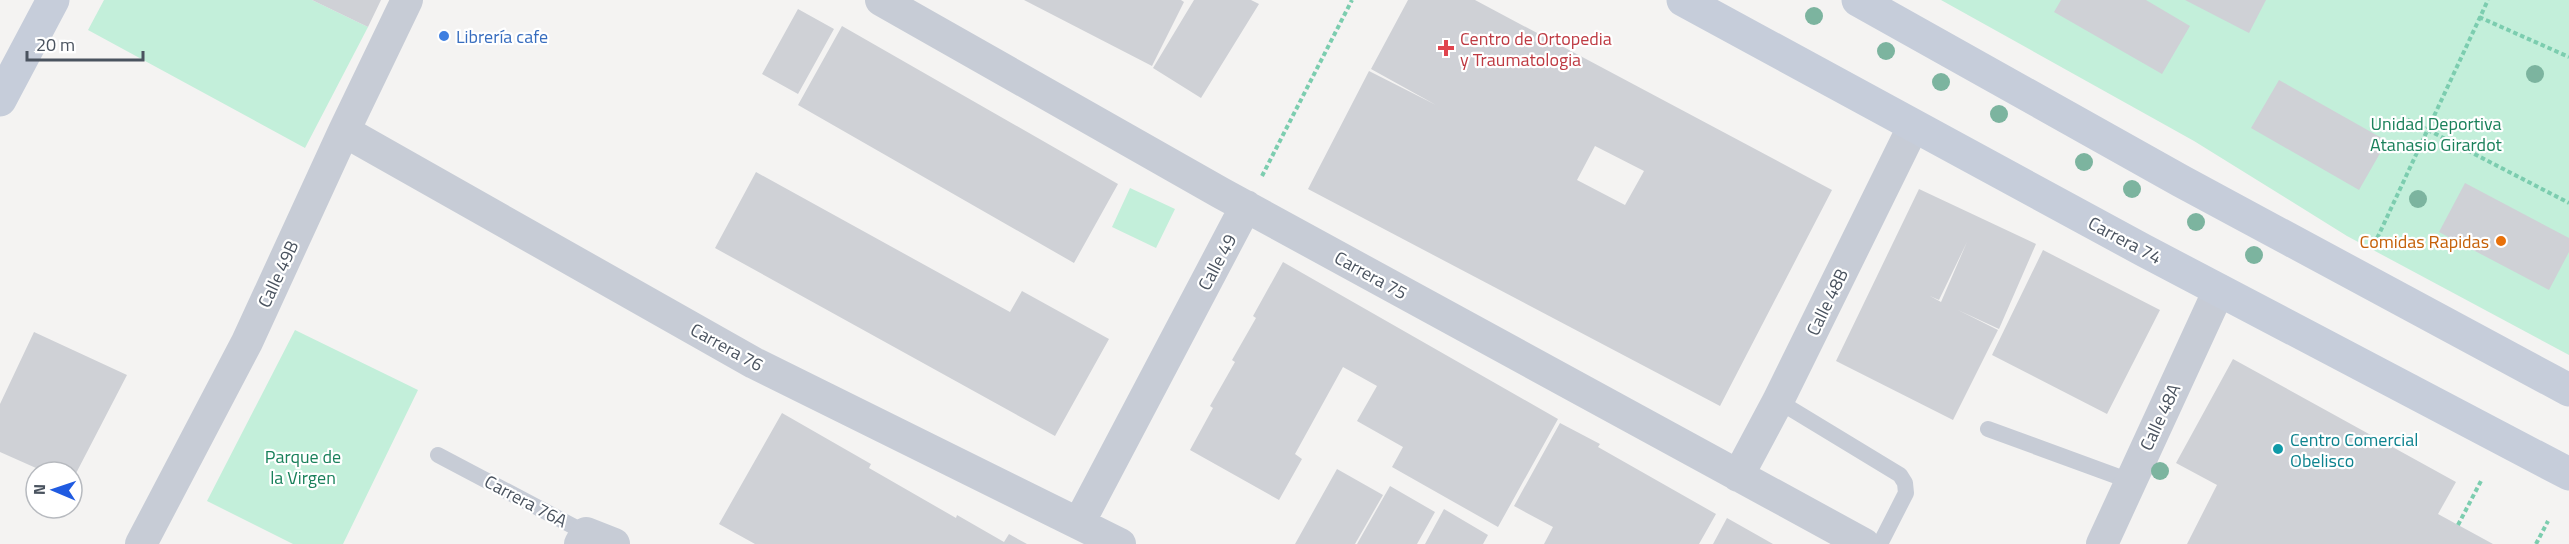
<svg xmlns="http://www.w3.org/2000/svg" width="2569" height="544" viewBox="0 0 2569 544" font-family="'Titillium Web',sans-serif">
	<style>
		.green { fill: #c3efda }
		.building { fill: #cfd1d6; fill-rule: evenodd }
		.lines { fill: none; stroke-linecap: round; stroke-linejoin: round }
		.path { stroke: #7ccdaf; stroke-width: 4; stroke-dasharray: 4.5 3; stroke-linecap: butt }
		.lane { stroke: #c7ccd6; stroke-width: 16 }
		.street { stroke: #c7ccd6; stroke-width: 32 }
		.secondary { stroke: #c6cdda; stroke-width: 33 }
		.tree { fill: #7cb49f }
		.shop-dot { fill: #3f7fe0; stroke: #fff; stroke-width: 2 }
		.health-dot { fill: #e0444e; stroke: #fff; stroke-width: 2 }
		.food-dot { fill: #e8710a; stroke: #fff; stroke-width: 2 }
		.culture-dot { fill: #0f9aa8; stroke: #fff; stroke-width: 2 }
		.labels { text-anchor: middle; dominant-baseline: central; stroke-width: 4.5; stroke-linejoin: round; paint-order: stroke }
		.shop-label { font-size: 18px; fill: #366cbe; stroke: #fff; text-anchor: start }
		.health-label { font-size: 18px; fill: #be3a42; stroke: #fff; text-anchor: start }
		.park-label { font-size: 18px; fill: #1a815b; stroke: #fff }
		.street-label { font-size: 18px; fill: #4a535f; stroke: #fff }
		.food-label { font-size: 18px; fill: #c56008; stroke: #fff; text-anchor: end }
		.culture-label { font-size: 18px; fill: #0d838f; stroke: #fff; text-anchor: start }
	</style>
	<rect width="100%" height="100%" fill="#f4f3f2"/>
	<path class="green" d="M104 0H312L368 27 305 148 88 30Z
		M1941 0H2569V355L2347 236 2194 141Z
		M1130 188 1175 209 1156 248 1112 227Z
		M295 330 418 390 343 544H293L207 501Z"/>
	<path class="building" d="M312 0H381L368 27Z
		M1024 0H1181L1184 2 1152 66Z
		M1194 0H1251L1259 4 1201 98 1153 68Z
		M1408 0H1475L1832 190 1720 406 1308 189 1369 71 1436 105 1371 69ZM1595 146 1644 171 1625 205 1577 180Z
		M2061 0H2146L2190 26 2162 74 2054 12Z
		M2185 0H2266L2249 33Z
		M798 9 834 29 798 94 762 74Z
		M842 26 1118 184 1074 263 798 105Z
		M2279 80 2387 141 2359 190 2251 128Z
		M756 172 1010 312 1022 291 1109 339 1055 436 715 248Z
		M2465 183 2569 238V252L2549 290 2439 232Z
		M1919 189 2036 244 1999 329 1958 310 1998 330 1953 420 1836 361ZM1967 242 1941 302 1930 296 1939 300Z
		M2043 250 2160 310 2107 414 1992 355Z
		M1283 262 1558 419 1498 527 1392 467 1403 447 1357 421 1377 386 1343 367 1295 454 1302 459 1279 500 1190 450 1213 408 1210 406 1235 362 1232 360 1256 318 1253 316Z
		M34 332 127 375 72 481V472H45L0 452V404Z
		M2233 359 2456 482 2438 514 2493 544H2187L2217 485 2176 463Z
		M782 413 871 464 869 468 956 518 957 515 1004 542 1009 534 1027 544H755L719 524Z
		M1560 423 1600 444 1598 447 1716 514 1699 544H1544L1553 527 1514 506Z
		M1337 469 1383 495 1355 544H1295Z
		M1390 486 1435 512 1417 544H1357Z
		M1444 509 1488 535 1483 544H1425Z
		M1727 518 1773 544H1713Z"/>
	<g class="lines">
		<path class="path" d="M2479 17 2569 57
			M2401 116 2569 203
			M1262 176 1352 0
			M2374 245 2488 0
			M2458 525 2481 481
			M2536 544 2548 521"/>
		<path class="lane" d="M1778 401 1900 475 1905 483 1906 493 1880 544
			M1988 429 2130 481
			M438 455 586 533"/>
		<path class="street" d="M881 0 1221 193 1864 544
			M344 131 754 363 1120 544
			M1738 476 1778 401 1913 127
			M1079 523 1246 206
			M141 544 247 342 344 131 407 0
			M580 544 586 533 614 544
			M2102 544 2219 290"/>
		<path class="secondary" d="M1683 0 2143 250 2569 474
			M1858 0 2181 181 2569 390
			M0 100 53 0"/>
	</g>
	<g class="tree">
		<circle cx="1814" cy="16" r="9"/>
		<circle cx="1886" cy="51" r="9"/>
		<circle cx="2535" cy="74" r="9"/>
		<circle cx="1941" cy="82" r="9"/>
		<circle cx="1999" cy="114" r="9"/>
		<circle cx="2084" cy="162" r="9"/>
		<circle cx="2132" cy="189" r="9"/>
		<circle cx="2418" cy="199" r="9"/>
		<circle cx="2196" cy="222" r="9"/>
		<circle cx="2254" cy="255" r="9"/>
		<circle cx="2160" cy="471" r="9"/>
	</g>
	<circle class="shop-dot" cx="444" cy="36" r="6"/>
	<path class="health-dot" d="M1443 39h6v6h6v6h-6v6h-6v-6h-6v-6h6z"/>
	<circle class="food-dot" cx="2501" cy="241" r="6"/>
	<circle class="culture-dot" cx="2278" cy="449" r="6"/>
	<g class="labels">
		<g class="shop-label">
			<text x="456" y="36">Librería cafe</text>
		</g>
		<g class="health-label">
			<text x="1460" y="38">Centro de Ortopedia<tspan x="1460" dy="21">y Traumatologia</tspan></text>
		</g>
		<g class="park-label">
			<text x="2436" y="123">Unidad Deportiva<tspan x="2436" dy="21">Atanasio Girardot</tspan></text>
			<text x="303" y="456">Parque de<tspan x="303" dy="21">la Virgen</tspan></text>
		</g>
		<g class="street-label">
			<text transform="translate(2125 240) rotate(28)">Carrera 74</text>
			<text transform="translate(1217 262) rotate(-62)">Calle 49</text>
			<text transform="translate(278 274) rotate(-65)">Calle 49B</text>
			<text transform="translate(1371 275) rotate(29)">Carrera 75</text>
			<text transform="translate(1827 302) rotate(-64)">Calle 48B</text>
			<text transform="translate(727 347) rotate(29)">Carrera 76</text>
			<text transform="translate(2160 417) rotate(-65)">Calle 48A</text>
			<text transform="translate(526 501) rotate(28)">Carrera 76A</text>
		</g>
		<g class="food-label">
			<text x="2489" y="241">Comidas Rapidas</text>
		</g>
		<g class="culture-label">
			<text x="2290" y="439">Centro Comercial<tspan x="2290" dy="21">Obelisco</tspan></text>
		</g>
	</g>
	<g transform="translate(54 490) rotate(272)"><circle r="28" fill="#ffffff" stroke="#b7babf" stroke-width="1.5"/>
	<path d="M0-4.5L10 22L0 15L-10 22Z" fill="#205be1"/>
	<text y="-9" font-size="16" font-weight="bold" text-anchor="middle" fill="#4a535f">N</text>
	</g>
	<path d="M27 51v9h116v-9" fill="none" stroke="#4a535f" stroke-width="3"/>
	<text x="36" y="51" font-size="18" fill="#4a535f" stroke="#ffffff" stroke-width="4.5" paint-order="stroke">20 m</text>
</svg>
